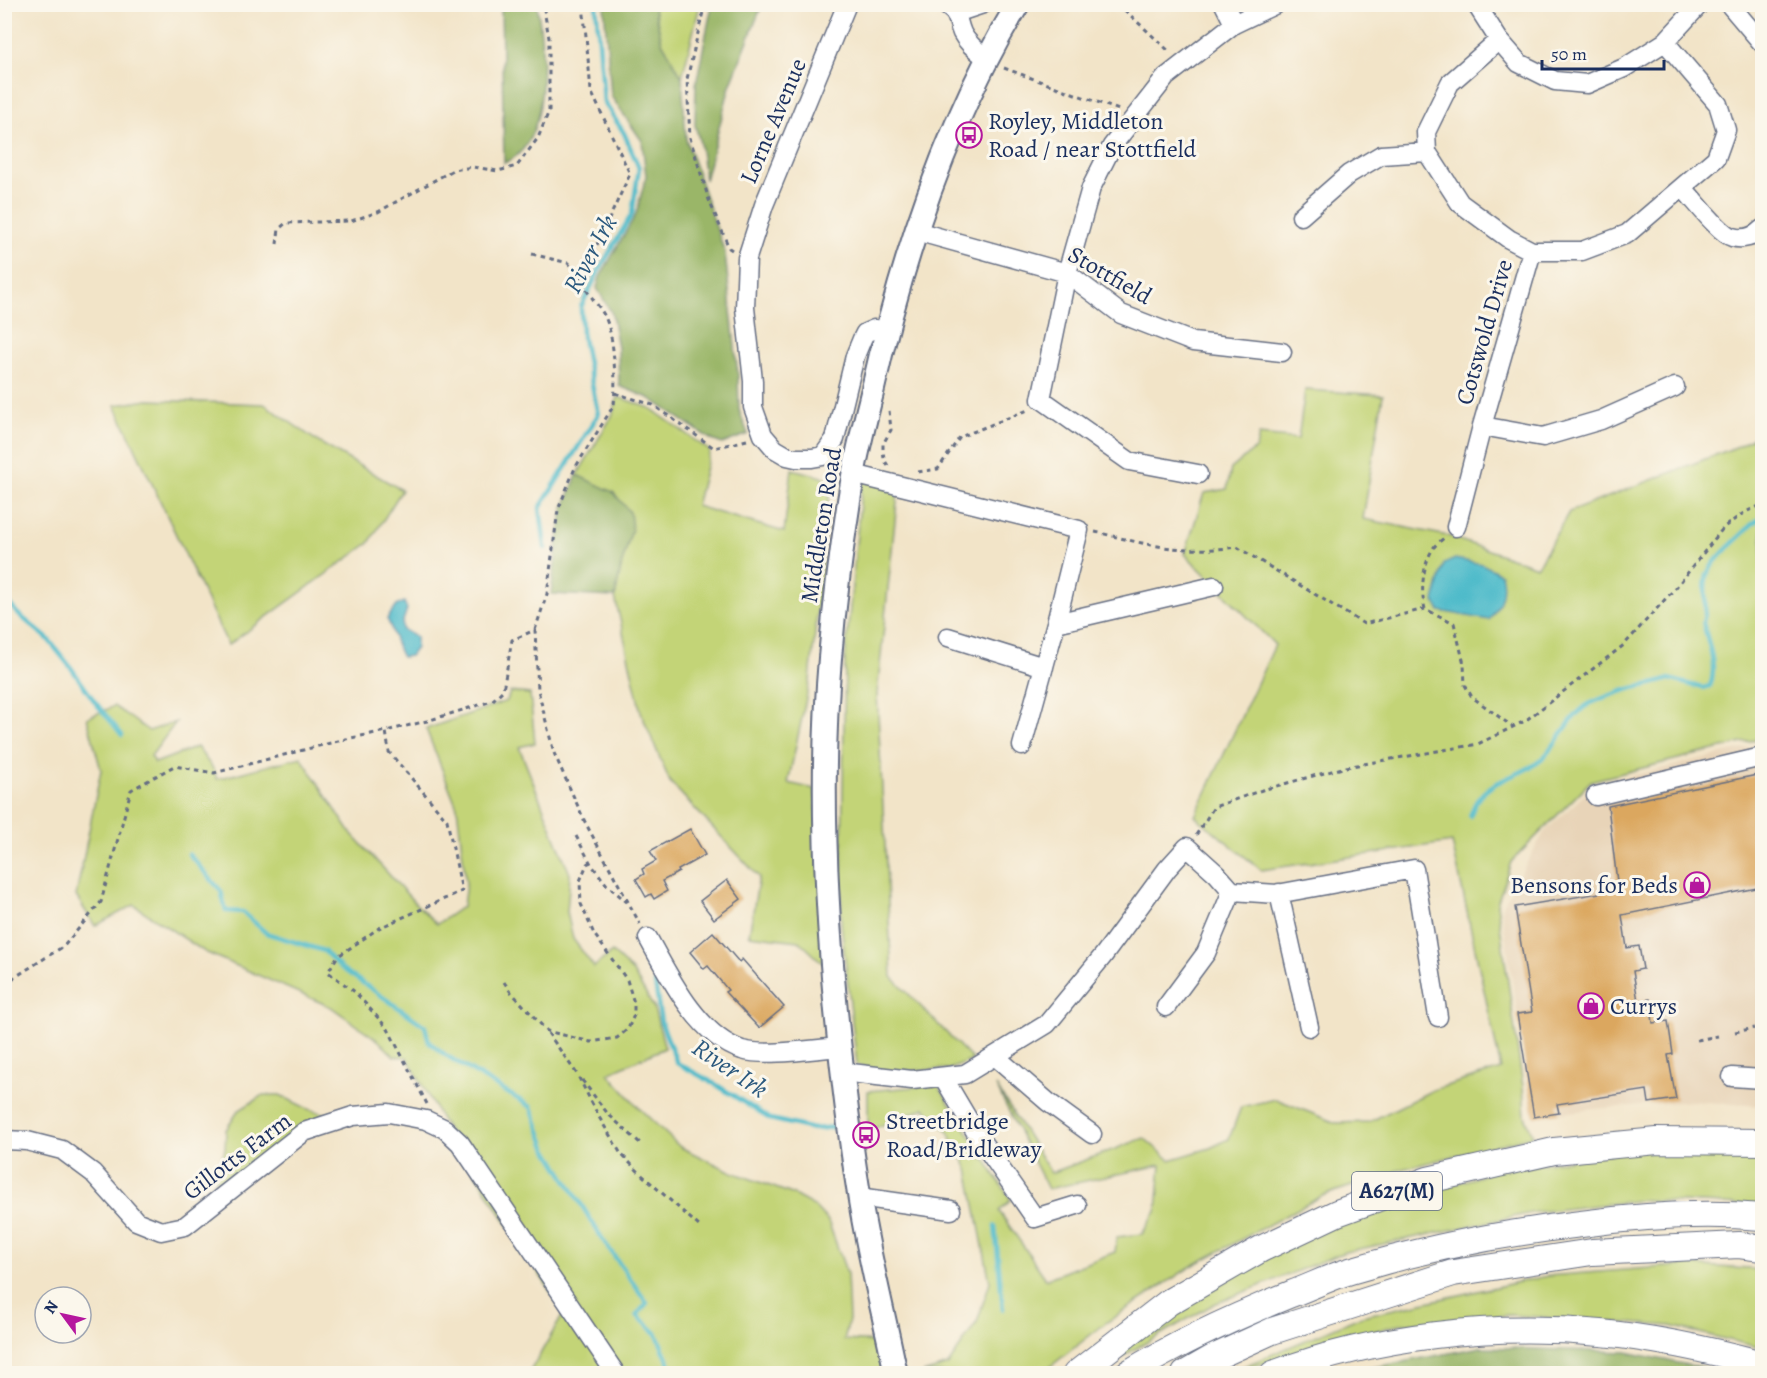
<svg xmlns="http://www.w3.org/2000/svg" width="1767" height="1378" viewBox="0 0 1767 1378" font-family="Alegreya,serif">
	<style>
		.built { fill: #e8d4b8 }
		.green { fill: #c3d477; stroke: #6f826a; stroke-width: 1.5 }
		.forest { fill: #9ab668; stroke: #5a7263; stroke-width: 1.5 }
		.water { fill: #4fbbca; stroke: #357594; stroke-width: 1.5 }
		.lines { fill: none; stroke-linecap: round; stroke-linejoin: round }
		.stream { stroke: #4fbbca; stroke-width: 4.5 }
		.building { fill: #dba75f }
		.minor-casing { stroke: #666e83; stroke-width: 21 }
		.major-casing { stroke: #666e83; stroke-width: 26 }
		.highway-casing { stroke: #666e83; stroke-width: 28 }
		.path { stroke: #666e83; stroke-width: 3; stroke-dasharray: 4.5 4.5; stroke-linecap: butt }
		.minor { stroke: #fff; stroke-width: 18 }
		.major { stroke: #fff; stroke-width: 22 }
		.highway { stroke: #fff; stroke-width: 26 }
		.labels { text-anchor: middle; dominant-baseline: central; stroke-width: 6; stroke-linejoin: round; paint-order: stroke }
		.shield { fill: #fbf7ec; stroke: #5e6b89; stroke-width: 1.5 }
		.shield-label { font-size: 22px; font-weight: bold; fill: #1b2f5e }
		.street-label { font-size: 24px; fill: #1b2f5e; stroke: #fbf7ec }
		.poi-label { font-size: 24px; fill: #1b2f5e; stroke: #fbf7ec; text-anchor: start }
		.water-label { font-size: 26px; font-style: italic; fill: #2b597e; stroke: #fbf7ec }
	</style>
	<rect width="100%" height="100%" fill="#fbf7ec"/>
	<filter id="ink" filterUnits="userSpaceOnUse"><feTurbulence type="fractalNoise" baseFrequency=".0167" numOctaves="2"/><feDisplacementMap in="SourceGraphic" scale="12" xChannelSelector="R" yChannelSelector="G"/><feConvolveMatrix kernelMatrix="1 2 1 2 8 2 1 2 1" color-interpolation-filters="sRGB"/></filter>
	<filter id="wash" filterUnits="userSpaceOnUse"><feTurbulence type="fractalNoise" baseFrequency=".008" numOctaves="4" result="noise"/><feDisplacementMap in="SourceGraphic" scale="24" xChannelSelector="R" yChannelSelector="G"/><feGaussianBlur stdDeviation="1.35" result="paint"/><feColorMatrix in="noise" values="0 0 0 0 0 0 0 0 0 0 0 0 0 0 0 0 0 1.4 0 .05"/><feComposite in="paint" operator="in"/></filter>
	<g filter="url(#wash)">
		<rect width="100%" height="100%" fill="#f2e4c8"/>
		<path class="built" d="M1762 744V1106L1692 1101 1593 1109 1533 1117 1501 908 1545 831 1595 785Z"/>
		<path class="green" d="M653 5H700L682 77 662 42Z
			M1305 390 1383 395 1363 519 1448 536 1537 567 1569 512 1736 447 1762 433V738L1591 781 1511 862 1497 904 1523 1087 1525 1116 1533 1136 1403 1169 1322 1196 1190 1267 1107 1322 1042 1373H923L948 1365 977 1322 990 1282 968 1169 948 1132 925 1108 868 1131V1091L938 1085 1011 1200 999 1211 1046 1279 1115 1252 1117 1237 1142 1234 1157 1210 1161 1165 1048 1189 996 1086 1051 1173 1144 1138 1170 1160 1210 1148 1229 1139 1241 1107 1276 1099 1336 1123 1369 1122 1433 1090 1501 1069 1452 842 1261 870 1195 816 1275 645 1185 554 1204 493 1227 489 1231 469 1256 448 1259 435 1298 439Z
			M618 397 650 408 710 451 696 506 784 532 792 469 831 479 810 680 788 783 815 789 828 968 799 941 749 935 759 877 670 782 641 713 615 597 621 567 577 475 612 416Z
			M148 400 264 404 320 443 402 490 369 543 228 645 115 405Z
			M863 472 899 482 877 694 892 977 973 1060 950 1069 885 1072 857 1065 841 923 845 660Z
			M510 692 530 694 535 743 519 747 570 874 567 912 573 939 594 967 612 952 633 972 654 1008 665 1048 608 1073 640 1109 680 1147 732 1172 792 1194 814 1206 828 1221 847 1274 849 1320 844 1340 877 1342 885 1373H529L564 1313 442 1121 407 1057 394 1056 379 1041 331 1007 205 952 134 905 95 926 76 896 101 770 87 718 114 706 149 731 176 722 151 756 155 763 197 747 214 770 217 779 301 757 350 832 417 905 437 924 463 906 466 883 457 807 426 729 507 701Z
			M263 1095H280L308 1109 326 1114 262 1155 228 1185 214 1179 225 1149 226 1130 238 1111Z
			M1643 1149 1762 1152V1206L1644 1200 1536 1212 1345 1252 1214 1304 1093 1373 1162 1320 1273 1251 1340 1220 1499 1170Z
			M1690 1265 1762 1270V1348L1671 1326 1509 1315 1400 1324 1231 1373 1226 1374 1362 1316 1547 1276Z"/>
		<path class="forest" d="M501 5H537C544 46 553 145 504 163Z
			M604 5H653L662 42 682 77 686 139 725 253 738 376 739 410 748 434 722 444 712 440 649 398 619 386 618 348 612 314 597 288 600 277 636 214 646 176 642 141 611 96Z
			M712 5H762L730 86 705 180 700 143 695 125 696 84Z
			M577 475 613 492 630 512 632 529 621 567 615 597 551 594 559 532 564 507Z
			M1481 1347 1626 1352 1726 1373H1345Z"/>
		<path class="water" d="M1455 559 1482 564 1501 574C1506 593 1500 605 1489 620L1440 611 1434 601 1444 564Z
			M404 602 407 609 402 624V629L416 637V648L410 656 402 657C394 644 394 631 387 619L396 606Z"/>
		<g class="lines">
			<path class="stream" d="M545 548 540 508 598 415 582 333 581 307 599 270 632 214 639 168 624 133 604 102 596 4
				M4 598 18 614 48 639 72 669 95 702 122 735
				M1470 816C1473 810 1474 803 1478 799 1493 778 1522 776 1541 760 1556 746 1572 713 1589 704 1602 698 1619 692 1633 688 1645 685 1657 684 1669 679L1703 688 1710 686C1718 666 1708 643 1703 622 1709 607 1702 590 1707 575 1714 557 1738 540 1751 525L1756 521 1762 518
				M189 854 221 891 226 911 243 912 266 933 324 951 341 968 425 1026 429 1042 447 1056 531 1107 546 1147 603 1240 647 1303 637 1315 656 1333 674 1374
				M655 983 661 1022 677 1063 715 1084 770 1119 813 1129 836 1127
				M995 1226 1003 1309"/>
		</g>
		<g id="blocks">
			<path class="building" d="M1762 774V887L1622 915 1627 948 1639 946 1643 969 1633 971 1638 1001 1650 999 1653 1023 1668 1021 1673 1054 1668 1055 1676 1099 1649 1103 1647 1090 1557 1104 1559 1113 1534 1117 1517 1014 1532 1012 1515 907 1618 890 1608 806Z
				M690 829 705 855 678 870 679 872 662 881 667 891 654 899 651 894 646 897 636 879 644 874 642 869 656 861 650 851Z
				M727 880 741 899 714 919 700 901Z
				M713 932 739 962 742 959 784 1007 759 1028 725 992 728 990 708 966 704 969 690 952Z"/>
		</g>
	</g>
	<g filter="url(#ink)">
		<use href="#blocks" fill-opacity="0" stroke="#666e83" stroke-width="1.5"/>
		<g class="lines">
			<g class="minor-casing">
				<path id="minor" d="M847 4 764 205 747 258 745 308 753 381V407L763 435 775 449 787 456 796 458H812L823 456 835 439 855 356 862 339 865 333 874 329 886 331
					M944 4C961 16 955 16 962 33 967 43 978 52 987 58
					M1224 4 1234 24
					M1476 4 1499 40 1519 63 1555 81 1587 84 1624 68 1665 42 1700 4
					M1729 4 1762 43
					M956 13 983 4
					M1499 40 1450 83 1426 132 1427 152 1460 203 1509 239 1532 251H1582L1627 234 1716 158 1726 130 1718 104 1665 42
					M1682 187C1693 198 1719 233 1732 237 1743 240 1754 237 1762 229
					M1301 216 1349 174 1381 155 1427 152
					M916 231 1067 273 1121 314 1193 342 1282 352
					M1482 426 1543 437 1601 420 1675 387
					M853 474 1079 530 1056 623 1022 746
					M1198 474 1129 461 1041 399 1067 273 1091 188 1112 146 1166 77 1234 24 1276 4
					M1456 527 1482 426 1532 251
					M1056 623 1214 586
					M948 637 1044 667
					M1596 796 1762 757
					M1279 893 1309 1027
					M648 938C669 976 698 1036 742 1050 766 1057 814 1049 840 1047
					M1166 1007 1206 953 1232 891
					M996 1057 1048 1102 1092 1134
					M842 1072 912 1080 965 1074 1047 1024 1103 956 1167 869 1187 847 1217 874 1232 891 1277 894 1414 869 1438 1017
					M943 1077 978 1136 1035 1218 1077 1205
					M1732 1077 1762 1079
					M4 1140 27 1141 62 1150 93 1173 136 1221 161 1231 185 1226 304 1132 353 1116 389 1113 426 1120 445 1129 460 1143 616 1374
					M859 1197 951 1210"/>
			</g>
			<g class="major-casing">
				<path id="major" d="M896 1374C884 1314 868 1254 859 1194 849 1133 842 1072 836 1011 825 894 820 776 830 658 835 597 843 536 853 476 858 448 865 421 872 393 902 258 946 123 1018 4"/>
			</g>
			<g class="highway-casing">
				<path id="highway" d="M1076 1374 1169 1302 1261 1249 1337 1213 1428 1180 1554 1151 1657 1141 1762 1142
					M1127 1374C1179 1342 1234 1317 1291 1294 1310 1287 1330 1277 1350 1271 1426 1248 1503 1233 1581 1224 1641 1216 1702 1212 1762 1217
					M1185 1374 1213 1358 1272 1331 1453 1273 1592 1252 1739 1245 1762 1248
					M1273 1374C1376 1335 1491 1323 1601 1333 1655 1338 1710 1350 1762 1364"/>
			</g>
			<path class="path" d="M703 4V12L687 79 690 138 709 200 729 248 732 250
				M1118 4 1170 52
				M1004 68 1119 110
				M277 244 279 229 286 223 351 221 378 212 453 170 473 167 498 171 517 166 538 138 549 111V38L543 4
				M532 254 568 263 581 279
				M615 393 653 405 714 448 747 440
				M888 466 884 459 883 450V444L891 430 889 410
				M918 472 938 469 960 437 1028 410
				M1095 532C1111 535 1126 540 1142 543 1172 550 1206 551 1237 547L1364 624 1425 609 1454 623 1464 664 1465 685 1472 697 1513 727
				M1425 609C1420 590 1423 563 1434 547 1437 543 1442 540 1445 537
				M535 630 547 594 558 510 575 468 614 405C616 382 615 335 604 315 597 302 586 293 581 279L630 174 591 91 583 4
				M1196 835 1214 807 1262 790 1346 767 1478 744 1525 721 1624 645 1678 585 1724 527 1745 512 1762 505
				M576 836 591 864 607 885 627 902
				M504 982 510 991 547 1031 591 1042 617 1038 628 1029 634 1015V1003L627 980 594 934 581 904 580 881 587 864 590 862
				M4 984 64 946 101 902 131 790 174 766 214 773 346 739 386 731
				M1735 1032 1755 1028
				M548 1033 577 1074 599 1117 621 1154 642 1175 699 1226
				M1697 1040 1718 1036
				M582 1080 608 1114 641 1144
				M427 1104 388 1029 355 992 328 972 337 957 379 928 462 891 447 820 389 752 386 731 427 721 492 701 503 690 512 640 535 630 538 690 554 753 585 822 640 924"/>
			<use href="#minor" class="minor"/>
			<use href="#major" class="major"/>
			<use href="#highway" class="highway"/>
		</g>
	</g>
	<defs>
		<g id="bus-ring" transform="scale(1.35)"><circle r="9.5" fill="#fbf7ec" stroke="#b5179e" stroke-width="1.5"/><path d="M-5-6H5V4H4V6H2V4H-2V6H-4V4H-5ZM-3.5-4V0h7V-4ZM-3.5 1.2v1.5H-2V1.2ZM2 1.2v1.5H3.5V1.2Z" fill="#b5179e"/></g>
		<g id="shop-ring" transform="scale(1.35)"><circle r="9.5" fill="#fbf7ec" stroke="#b5179e" stroke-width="1.5"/><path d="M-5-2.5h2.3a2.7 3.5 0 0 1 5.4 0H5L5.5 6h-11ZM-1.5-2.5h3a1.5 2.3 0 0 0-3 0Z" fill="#b5179e"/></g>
	</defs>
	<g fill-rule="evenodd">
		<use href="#bus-ring" x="969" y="135"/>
		<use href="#shop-ring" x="1697" y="885"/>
		<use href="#shop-ring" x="1591" y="1006"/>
		<use href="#bus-ring" x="866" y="1135"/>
	</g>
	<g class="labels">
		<rect class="shield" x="1352" y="1172" width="90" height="38" rx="4.5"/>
		<g class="shield-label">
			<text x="1397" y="1191">A627(M)</text>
		</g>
		<g class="street-label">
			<text transform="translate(773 121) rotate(-67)">Lorne Avenue</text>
			<text transform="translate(1110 275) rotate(30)">Stottfield</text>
			<text transform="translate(1484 332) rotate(-74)">Cotswold Drive</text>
			<text transform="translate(821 525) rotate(-81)">Middleton Road</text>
			<text transform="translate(237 1156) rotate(-37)">Gillotts Farm</text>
		</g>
		<g class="poi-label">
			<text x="988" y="121">Royley, Middleton<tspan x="988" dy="28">Road / near Stottfield</tspan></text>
			<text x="1678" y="885" text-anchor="end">Bensons for Beds</text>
			<text x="1610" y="1006">Currys</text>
			<text x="886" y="1121">Streetbridge<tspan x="886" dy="28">Road/Bridleway</tspan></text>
		</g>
		<g class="water-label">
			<text transform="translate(590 254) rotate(-62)">River Irk</text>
			<text transform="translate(730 1068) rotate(34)">River Irk</text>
		</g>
	</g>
	<rect width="1767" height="1378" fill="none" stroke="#fbf7ec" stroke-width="24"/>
	<g transform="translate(63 1315) rotate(303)"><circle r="28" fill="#fbf7ec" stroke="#a1a7b3" stroke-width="1.5"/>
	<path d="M0-4.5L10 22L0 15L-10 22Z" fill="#b5179e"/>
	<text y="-9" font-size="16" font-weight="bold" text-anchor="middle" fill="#1b2f5e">N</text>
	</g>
	<path d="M1542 60v9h122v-9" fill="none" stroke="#1b2f5e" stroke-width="3"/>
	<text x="1551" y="60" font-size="18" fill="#1b2f5e" stroke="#fbf7ec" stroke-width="4.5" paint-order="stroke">50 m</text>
</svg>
